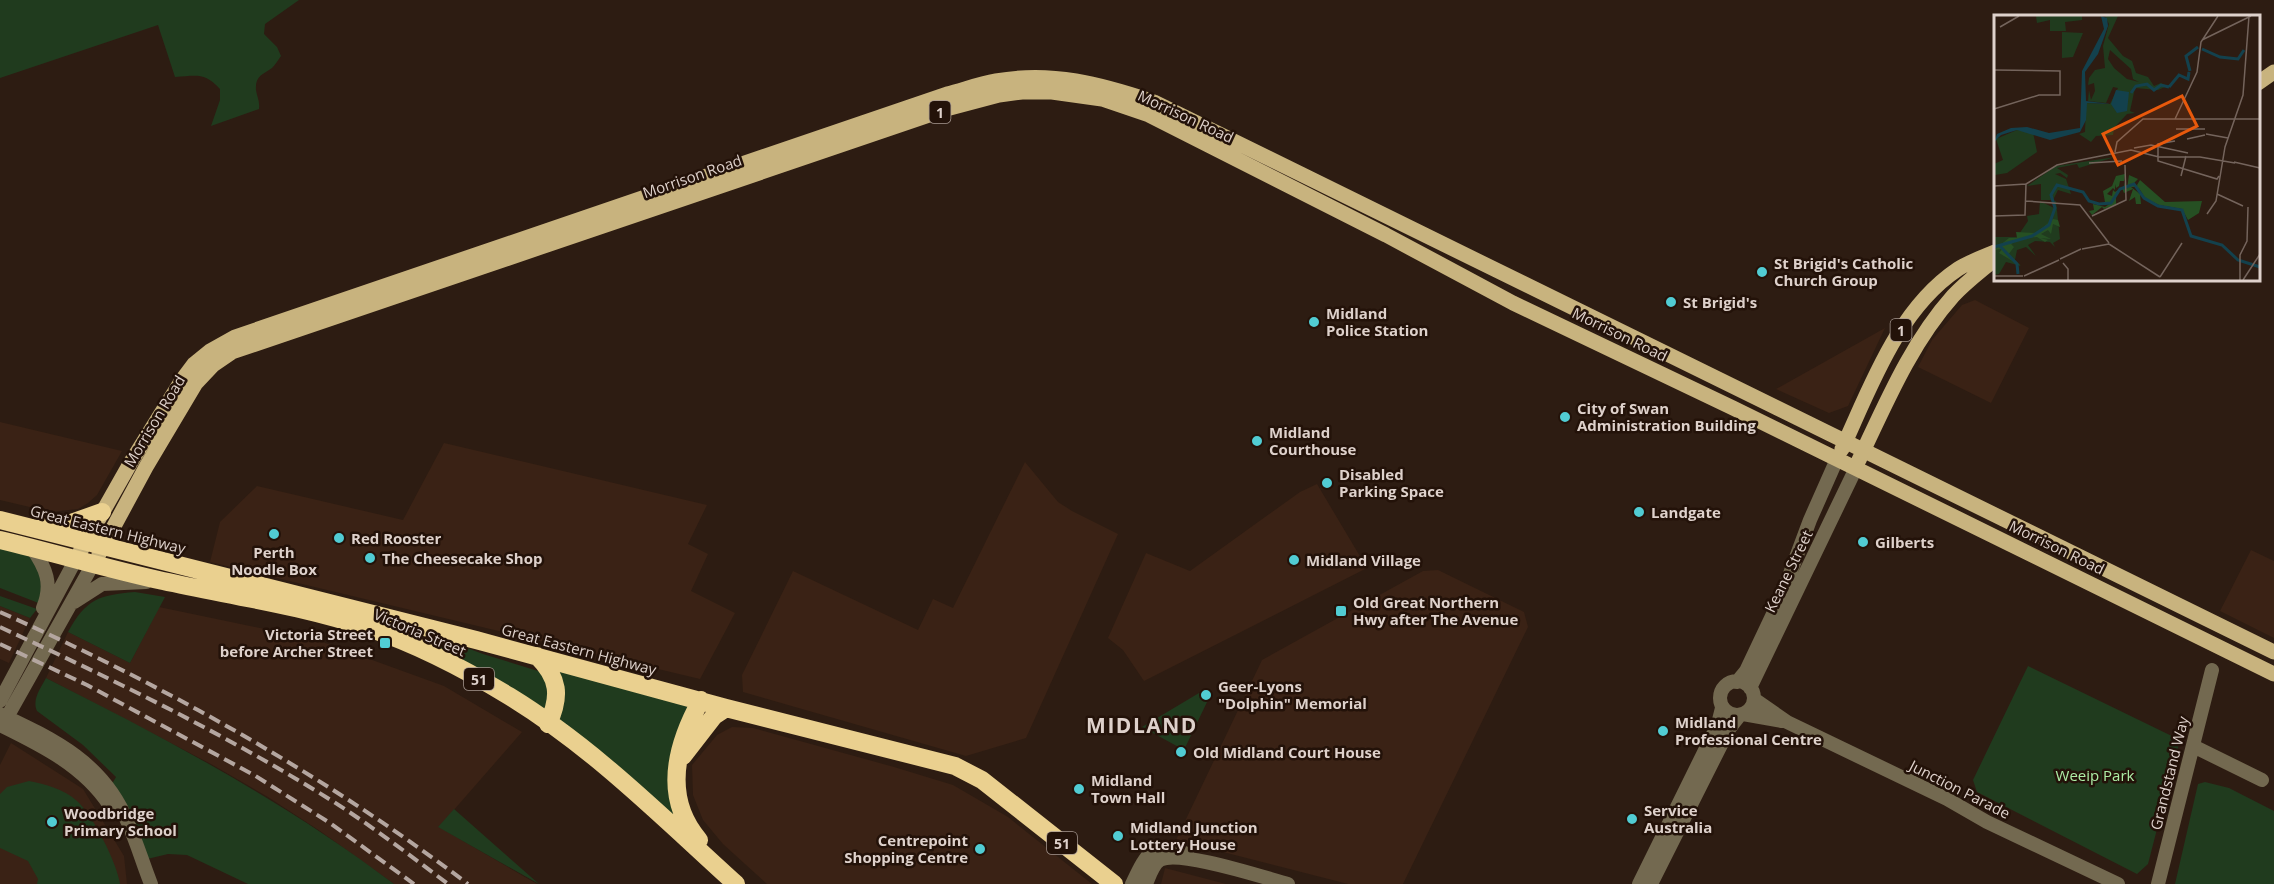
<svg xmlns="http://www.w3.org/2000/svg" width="2274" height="884" viewBox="0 0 2274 884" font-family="'Open Sans',sans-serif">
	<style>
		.built { fill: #3a2215 }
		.green { fill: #203b1e }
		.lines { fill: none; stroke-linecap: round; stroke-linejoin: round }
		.minor { stroke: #736950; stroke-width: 14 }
		.major { stroke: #c8b37e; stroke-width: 15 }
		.highway { stroke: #ead08f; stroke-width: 18 }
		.rail { stroke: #b4a6a0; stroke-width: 4; stroke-dasharray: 12 6; stroke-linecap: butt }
		.poi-dot { fill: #51ccd3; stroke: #231209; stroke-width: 2 }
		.labels { text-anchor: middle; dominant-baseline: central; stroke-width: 5; stroke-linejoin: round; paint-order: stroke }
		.shield { fill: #231209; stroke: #a69891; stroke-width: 1.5 }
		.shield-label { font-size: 14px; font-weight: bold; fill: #ded1cb }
		.street-label { font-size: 15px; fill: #ded1cb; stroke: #231209 }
		.poi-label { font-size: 15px; font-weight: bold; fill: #ded1cb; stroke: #231209; text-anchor: start }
		.park-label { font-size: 15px; fill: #adeea6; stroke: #231209 }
		.district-label { font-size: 21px; font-weight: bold; letter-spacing: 1.5px; fill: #ded1cb; stroke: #231209 }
		.inset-river { fill: none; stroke: #13414d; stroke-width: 3 }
		.inset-road { fill: none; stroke: #74645c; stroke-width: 1.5 }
		.view { fill: #e8590c; fill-opacity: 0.15; stroke: #e8590c; stroke-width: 3 }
		.inset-edge { fill: none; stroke: #ded1cb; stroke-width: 3 }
	</style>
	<rect width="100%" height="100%" fill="#2d1c12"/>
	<path class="built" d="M1975 300 2029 328 1991 403 1918 367 1932 340 1962 305Z
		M1885 328 1848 406 1829 413 1776 389Z
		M0 422 122 451 97 495 88 503 78 509 51 512 0 500Z
		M444 443 707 505 688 544 708 554 691 591 735 613 700 679 210 562 220 522 257 486 403 520Z
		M1025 462 1058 502 1072 511 1118 534 1026 738 966 756 743 692 742 675 793 571 918 630 933 599 953 608Z
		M1317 484 1367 568 1144 681 1123 650 1108 638 1146 553 1190 571 1300 492Z
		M2251 550 2274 561V638L2220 611Z
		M1438 570 1524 612 1528 627 1403 884H1348L1176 840 1262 660 1423 571Z
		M0 606 30 618 9 663 0 659Z
		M159 607 317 640 444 686 522 732 439 827 537 884H394L320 831 268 797 211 764 46 678 68 632 130 663Z
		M732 727 753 728 894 767 953 785 1008 817 1092 884H767L723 844 703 820 693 795 692 765 717 735Z
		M11 743 83 789 124 856 127 884H0V765Z
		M1165 868 1226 884H1161Z"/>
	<path class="green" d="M0 0H299L265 24 264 34 277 47 281 56C278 60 275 65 272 68 262 75 255 76 256 90 257 97 260 101 259 109L211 126 220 100V89C204 72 197 76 175 77L158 25 0 78Z
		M0 545C44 561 41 558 41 604L0 588Z
		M135 592 165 597 130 663 68 632C86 599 99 595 135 592Z
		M0 596 37 609 30 618 0 606Z
		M438 637 483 654 538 671 551 683 546 713 435 647Z
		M2028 666 2180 740 2148 864 2137 874 1977 792 1973 780Z
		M554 670 697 703 680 738 686 825 554 718Z
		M46 678C167 739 286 802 394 884H248L187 855 168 854 143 860 109 789 116 777 83 745 37 711C32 700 40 689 46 678Z
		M1199 693 1208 700 1184 750 1142 727Z
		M29 781C45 784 64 789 77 801 93 815 117 863 120 884H37L38 879 28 861 0 848V794L7 787Z
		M2205 782 2229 788 2274 811V884H2175L2198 784Z
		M454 809 539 884 438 827Z"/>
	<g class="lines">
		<path class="minor" d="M32 548C46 568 53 584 43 608
			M74 602 102 584 146 582
			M1720 698a17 17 0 1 1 34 0a17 17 0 1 1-34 0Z
			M1737 682 1746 671 1782 595 1810 520 1837 459
			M1750 688 1856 468
			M1754 699 1787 722 1947 799 1987 822 2118 884
			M0 701 76 559
			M0 714C55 740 104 763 128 823 137 843 143 864 151 884
			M1743 714 1782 721
			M0 725C41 745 84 766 110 806
			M2 726 93 564
			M2193 746 2262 780
			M1132 884C1146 855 1152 839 1187 854
			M1146 884C1149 877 1153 864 1160 860 1179 849 1265 878 1288 884
			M1639 884 1718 724 1722 708
			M1651 884 1729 729 1740 715
			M2158 884 2212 670"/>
		<path class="major" d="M2258 83 2274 72
			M1842 449C1871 386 1898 309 1958 269 1969 262 1983 257 1995 252
			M1859 460C1886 403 1911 343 1953 296 1966 282 1981 271 1995 259
			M80 552 131 462 182 380 194 364 210 351 235 337 947 94C963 90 979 84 996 81 1052 71 1100 84 1154 102L2274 652
			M99 554 146 467 196 383 213 365 232 352 950 108 999 95 1022 92H1052L1102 99 1149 115 1386 235 1513 303 1733 408 2274 674"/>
		<path class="highway" d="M0 520 476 640 726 708 955 766 982 780 1114 884
			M41 523H71L102 512
			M0 540C55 553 108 569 163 581 232 596 304 606 371 629 419 645 466 670 509 696 594 748 663 818 736 884
			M537 656C559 678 561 696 548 724
			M683 756 714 716 726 708
			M699 840C662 797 676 745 701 700"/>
		<path class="rail" d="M0 612C165 686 323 774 468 884
			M0 627C114 680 227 735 334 802 373 827 411 856 448 884
			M0 644 87 685 254 775 330 823 414 884"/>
	</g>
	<g class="poi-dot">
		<circle cx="1762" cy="272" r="6"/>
		<circle cx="1671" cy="302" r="6"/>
		<circle cx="1314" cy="322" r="6"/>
		<circle cx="1565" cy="417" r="6"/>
		<circle cx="1257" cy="441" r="6"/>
		<circle cx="1327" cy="483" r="6"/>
		<circle cx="1639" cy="512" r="6"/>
		<circle cx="274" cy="534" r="6"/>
		<circle cx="339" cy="538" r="6"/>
		<circle cx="1863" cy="542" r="6"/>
		<circle cx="370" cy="558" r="6"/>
		<circle cx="1294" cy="560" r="6"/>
		<rect x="1335" y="605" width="12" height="12" rx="3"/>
		<rect x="379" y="637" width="12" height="12" rx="3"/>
		<circle cx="1206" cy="695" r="6"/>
		<circle cx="1663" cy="731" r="6"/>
		<circle cx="1181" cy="752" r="6"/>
		<circle cx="1079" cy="789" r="6"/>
		<circle cx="1632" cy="819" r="6"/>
		<circle cx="52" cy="822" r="6"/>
		<circle cx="1118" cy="836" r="6"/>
		<circle cx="980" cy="849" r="6"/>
	</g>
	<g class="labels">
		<g class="shield">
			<rect x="929.5" y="101" width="21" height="22" rx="4.5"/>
			<rect x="1890.5" y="319" width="21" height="22" rx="4.5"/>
			<rect x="464" y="668" width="30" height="22" rx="4.5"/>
			<rect x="1047" y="832" width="30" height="22" rx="4.5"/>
		</g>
		<g class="shield-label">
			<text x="940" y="112">1</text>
			<text x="1901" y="330">1</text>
			<text x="479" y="679">51</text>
			<text x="1062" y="843">51</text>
		</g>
		<g class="street-label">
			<text transform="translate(1186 116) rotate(25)">Morrison Road</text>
			<text transform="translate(692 176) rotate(-19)">Morrison Road</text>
			<text transform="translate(1620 334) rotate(26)">Morrison Road</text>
			<text transform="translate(154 421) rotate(-59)">Morrison Road</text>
			<text transform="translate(108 529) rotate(14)">Great Eastern Highway</text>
			<text transform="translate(2057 547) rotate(26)">Morrison Road</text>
			<text transform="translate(1788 571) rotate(-64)">Keane Street</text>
			<text transform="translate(420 632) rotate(23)">Victoria Street</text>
			<text transform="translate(579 649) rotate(15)">Great Eastern Highway</text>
			<text transform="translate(2169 773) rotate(-76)">Grandstand Way</text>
			<text transform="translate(1960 789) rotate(27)">Junction Parade</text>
		</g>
		<g class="poi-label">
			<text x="1774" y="263">St Brigid's Catholic<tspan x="1774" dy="17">Church Group</tspan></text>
			<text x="1683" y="302">St Brigid's</text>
			<text x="1326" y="313">Midland<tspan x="1326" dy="17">Police Station</tspan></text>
			<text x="1577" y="408">City of Swan<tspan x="1577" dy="17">Administration Building</tspan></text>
			<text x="1269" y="432">Midland<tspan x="1269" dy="17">Courthouse</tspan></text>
			<text x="1339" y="474">Disabled<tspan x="1339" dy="17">Parking Space</tspan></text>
			<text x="1651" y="512">Landgate</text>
			<text x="351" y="538">Red Rooster</text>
			<text x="1875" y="542">Gilberts</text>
			<text x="274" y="552" text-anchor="middle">Perth<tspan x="274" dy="17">Noodle Box</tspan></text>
			<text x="382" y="558">The Cheesecake Shop</text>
			<text x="1306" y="560">Midland Village</text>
			<text x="1353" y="602">Old Great Northern<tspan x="1353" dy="17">Hwy after The Avenue</tspan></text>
			<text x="373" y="634" text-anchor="end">Victoria Street<tspan x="373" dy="17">before Archer Street</tspan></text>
			<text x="1218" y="686">Geer-Lyons<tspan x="1218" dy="17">"Dolphin" Memorial</tspan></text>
			<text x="1675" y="722">Midland<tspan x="1675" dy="17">Professional Centre</tspan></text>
			<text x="1193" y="752">Old Midland Court House</text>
			<text x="1091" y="780">Midland<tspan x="1091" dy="17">Town Hall</tspan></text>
			<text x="1644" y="810">Service<tspan x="1644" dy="17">Australia</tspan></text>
			<text x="64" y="813">Woodbridge<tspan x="64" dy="17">Primary School</tspan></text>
			<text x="1130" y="827">Midland Junction<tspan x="1130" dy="17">Lottery House</tspan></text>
			<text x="968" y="840" text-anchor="end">Centrepoint<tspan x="968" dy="17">Shopping Centre</tspan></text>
		</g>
		<g class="park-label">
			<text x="2095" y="775">Weeip Park</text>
		</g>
		<g class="district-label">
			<text x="1142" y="725">MIDLAND</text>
		</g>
	</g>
	<g transform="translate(1994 15)">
		<rect width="266" height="266" fill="#2d1c12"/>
		<path d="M42 1H88V5L71 7 72 16H56V5L43 8ZM111 1H124L114 23 129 41 138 46 142 58 154 62 160 71 167 68 173 71 164 75 141 73 136 96 141 98 133 99 120 113 119 120 102 121 97 127 85 119 91 117 92 88 116 89 124 73 119 72 112 88 94 86 95 75 97 85 101 76 100 68 94 70 95 63 101 55 111 53 109 31 115 9ZM116 35 137 54 139 64 145 67 133 64 120 53 114 44ZM68 17 89 18 79 42 68 43ZM23 115 39 117 43 137 13 158 1 160 0 149 9 145 2 124ZM121 142 85 153 83 149 63 153 74 160 73 163 66 158 61 159 72 164 77 179 64 175 59 185H47V169L33 171 62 151ZM46 186 60 193 59 203 61 192 58 187 62 186 66 224 59 228 61 232 56 227 41 226 34 230 42 241 32 232 23 235 21 245 27 251 12 247 5 259 0 260V222H23L34 206 33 201 45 199Z" fill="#203b1e" fill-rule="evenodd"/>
		<path d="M131 159 130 166H126L125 171 122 173 121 169V175L119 173 113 179 118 181 119 175 121 177 130 171 131 167 133 174 135 160 144 164 139 169 144 171 147 178 143 172H137L146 179 147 189H142L141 182 135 186 139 174 130 178 128 173 122 180V190L110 194 108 192 98 200 95 196 100 195 99 189 111 192 117 188 111 187 109 176 118 171 122 161ZM146 165 171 187 208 186 205 198 194 205 188 194 165 190 151 183 143 170ZM59 204 64 205 66 212 59 209 57 219 54 215 47 219 57 224 46 223 54 225 51 227 43 222 25 224 17 229 20 232 14 240 27 251 5 238 8 234 0 235 15 223H23L22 217 42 218Z" fill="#265023"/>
		<path d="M107 1 113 3 114 11 104 39 91 57 92 86 117 89 122 75 135 77 133 96 123 98 117 89 93 88 92 105 86 117 56 125 23 115 7 120 0 127 3 119 17 113 33 112 55 118 86 113 88 56 110 14Z" fill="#13414d"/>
		<path class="inset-river" d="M208 34 226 42 244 44 250 35M196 56 192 41 204 32M175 72 185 60 194 64 195 57M137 78 142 71 153 69 160 75 167 70 175 72M5 230 23 249 24 259M0 232 38 221 55 210 61 193 57 180 63 170 89 177 95 186 105 189 117 188 126 174 140 169 150 183 164 191 188 195 197 221 228 230 244 245 266 252"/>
		<path class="inset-road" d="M6 12 25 1M208 25 257 1M0 55 66 56V80H45L0 94M181 104 203 57 207 27 224 1M182 114H211M212 119 234 123M193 124 211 120M181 126 164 129V146L223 164 225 161M140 133 157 130 194 138M121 137 123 127 149 104H266M240 147 266 153M95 148 128 146M187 161 192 141M0 171 32 169M223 179 249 191M32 186 86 190 115 228M213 199 222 186 231 132 249 80 255 1M0 201 31 200 32 169 63 150 76 147 137 135 165 142H206L241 148M98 201 132 185 131 150M115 229 166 262M88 234 115 229M66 244 87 234M69 248 74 254V265M0 261H29M30 261 65 245M166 262 188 228M246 265V240L253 226 254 192M249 265 266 239"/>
		<path class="view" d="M188 81 203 111 124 150 109 119Z"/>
		<rect width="266" height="266" class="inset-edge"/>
	</g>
</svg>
